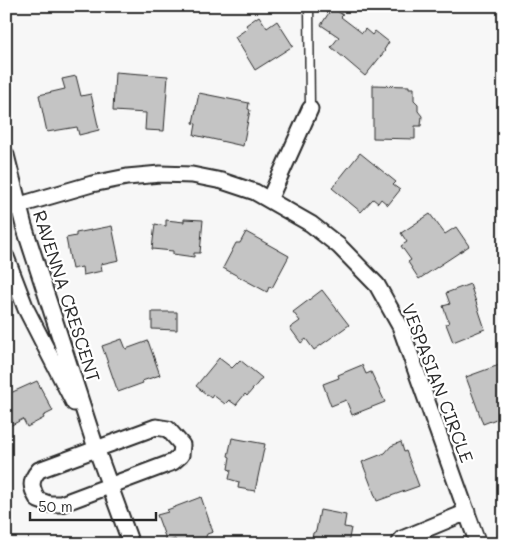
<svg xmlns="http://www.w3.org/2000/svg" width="510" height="550" viewBox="0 0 510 550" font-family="Mali,sans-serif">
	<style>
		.building { fill: #c4c4c4; stroke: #2b2b2b }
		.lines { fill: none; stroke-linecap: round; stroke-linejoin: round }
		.lane-casing { stroke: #2b2b2b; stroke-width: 11 }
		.street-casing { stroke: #2b2b2b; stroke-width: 19 }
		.lane { stroke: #fff; stroke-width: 8 }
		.street { stroke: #fff; stroke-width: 15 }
		.labels { text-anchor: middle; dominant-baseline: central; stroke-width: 4.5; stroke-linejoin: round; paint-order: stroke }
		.street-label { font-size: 18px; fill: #2b2b2b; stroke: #fff }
	</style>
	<rect width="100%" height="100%" fill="#f7f7f7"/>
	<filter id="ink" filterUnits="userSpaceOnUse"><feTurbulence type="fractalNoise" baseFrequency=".02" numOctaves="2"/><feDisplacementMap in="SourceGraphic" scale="10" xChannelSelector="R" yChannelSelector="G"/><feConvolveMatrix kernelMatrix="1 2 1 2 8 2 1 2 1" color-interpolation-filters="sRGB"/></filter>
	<g filter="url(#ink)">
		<path class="building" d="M332 8 343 15 341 17 362 33 365 29 372 35 375 31 389 42 384 50 385 51 365 76 331 47 339 37 321 25Z
			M259 16 267 28 277 21 293 46 255 70 235 37 248 28 246 25Z
			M115 72 168 76 164 131 145 130 146 113 113 111Z
			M76 76 81 96 91 94 99 130 79 135 77 127 47 132 39 95 65 89 62 79Z
			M373 85 409 86V88H414V100L418 104V111L422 116 421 126H415V139L373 138Z
			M199 93 249 103 248 109 250 110 243 146 194 135 196 124 193 123Z
			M360 153 396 182 393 185 400 190 388 205 381 199 378 203 373 199 361 212 332 188Z
			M430 214 445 234 456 227 469 246 419 279 408 262 411 260 401 246 407 242 401 233Z
			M184 219 203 220 200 253H194V257L173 254V251L152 249 155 224 166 226V220L184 222Z
			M112 226 119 260 101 264 102 271 83 275 82 267 72 269 66 238 76 236V233Z
			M246 232 289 256 272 288 269 287 267 292 223 268 236 243H240Z
			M470 284 485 329 453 342 446 324 449 323 443 306 450 304 446 293Z
			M322 290 349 325 314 350 306 339 301 343 290 328 300 321 293 312Z
			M152 312H177V330L152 329Z
			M122 339 126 349 148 341 160 375 142 381 143 383 118 392 102 346Z
			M219 358 232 368 240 360 262 378 247 396 245 394 236 405 229 400 225 404 213 395 211 398 196 386Z
			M362 365 366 374 371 372 385 402 352 415 346 400 331 406 323 384 339 378 338 375Z
			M499 365 500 367 504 366V416L483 424 466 377Z
			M37 381 53 411 43 416 44 418 27 427 23 419 6 428V395Z
			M232 438 265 444 255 491 238 488 239 482 229 479 231 470 228 469 230 457 228 456Z
			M401 442 404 452 406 451 419 486 377 501 362 462 385 453 391 446Z
			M201 497 213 532 207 534 203 544H177L175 539 167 542 157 515 168 512 167 510Z
			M320 510 346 515 344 527 351 528 348 544H311L313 533 316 531Z"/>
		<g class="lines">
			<g class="lane-casing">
				<path id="lane" d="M309 6 310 109"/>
			</g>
			<g class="street-casing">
				<path id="street" d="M6 155 24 226 96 448 131 544
					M269 200 310 109
					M6 209 92 184 127 177 160 174 192 175 222 181 255 192 311 224 339 246 377 285 400 326 478 544
					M6 257 26 309 74 403
					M156 427 168 429 182 445 181 455 173 462 61 504H49L38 500C31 488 29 481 39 470Z
					M399 544 402 539 467 512"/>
			</g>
			<use href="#lane" class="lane"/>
			<use href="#street" class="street"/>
		</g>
	</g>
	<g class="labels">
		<g class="street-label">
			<text transform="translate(67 296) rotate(72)">RAVENNA CRESCENT</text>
			<text transform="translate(438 383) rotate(69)">VESPASIAN CIRCLE</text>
		</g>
	</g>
	<rect width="510" height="550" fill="none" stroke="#fff" stroke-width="25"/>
	<rect x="12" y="12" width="485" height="525" fill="none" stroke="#2b2b2b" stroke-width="2" filter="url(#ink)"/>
	<path d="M30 512v8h126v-8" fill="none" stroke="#2b2b2b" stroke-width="2.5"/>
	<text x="38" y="512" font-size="15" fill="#2b2b2b" stroke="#ffffff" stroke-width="4" paint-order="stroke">50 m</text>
</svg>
